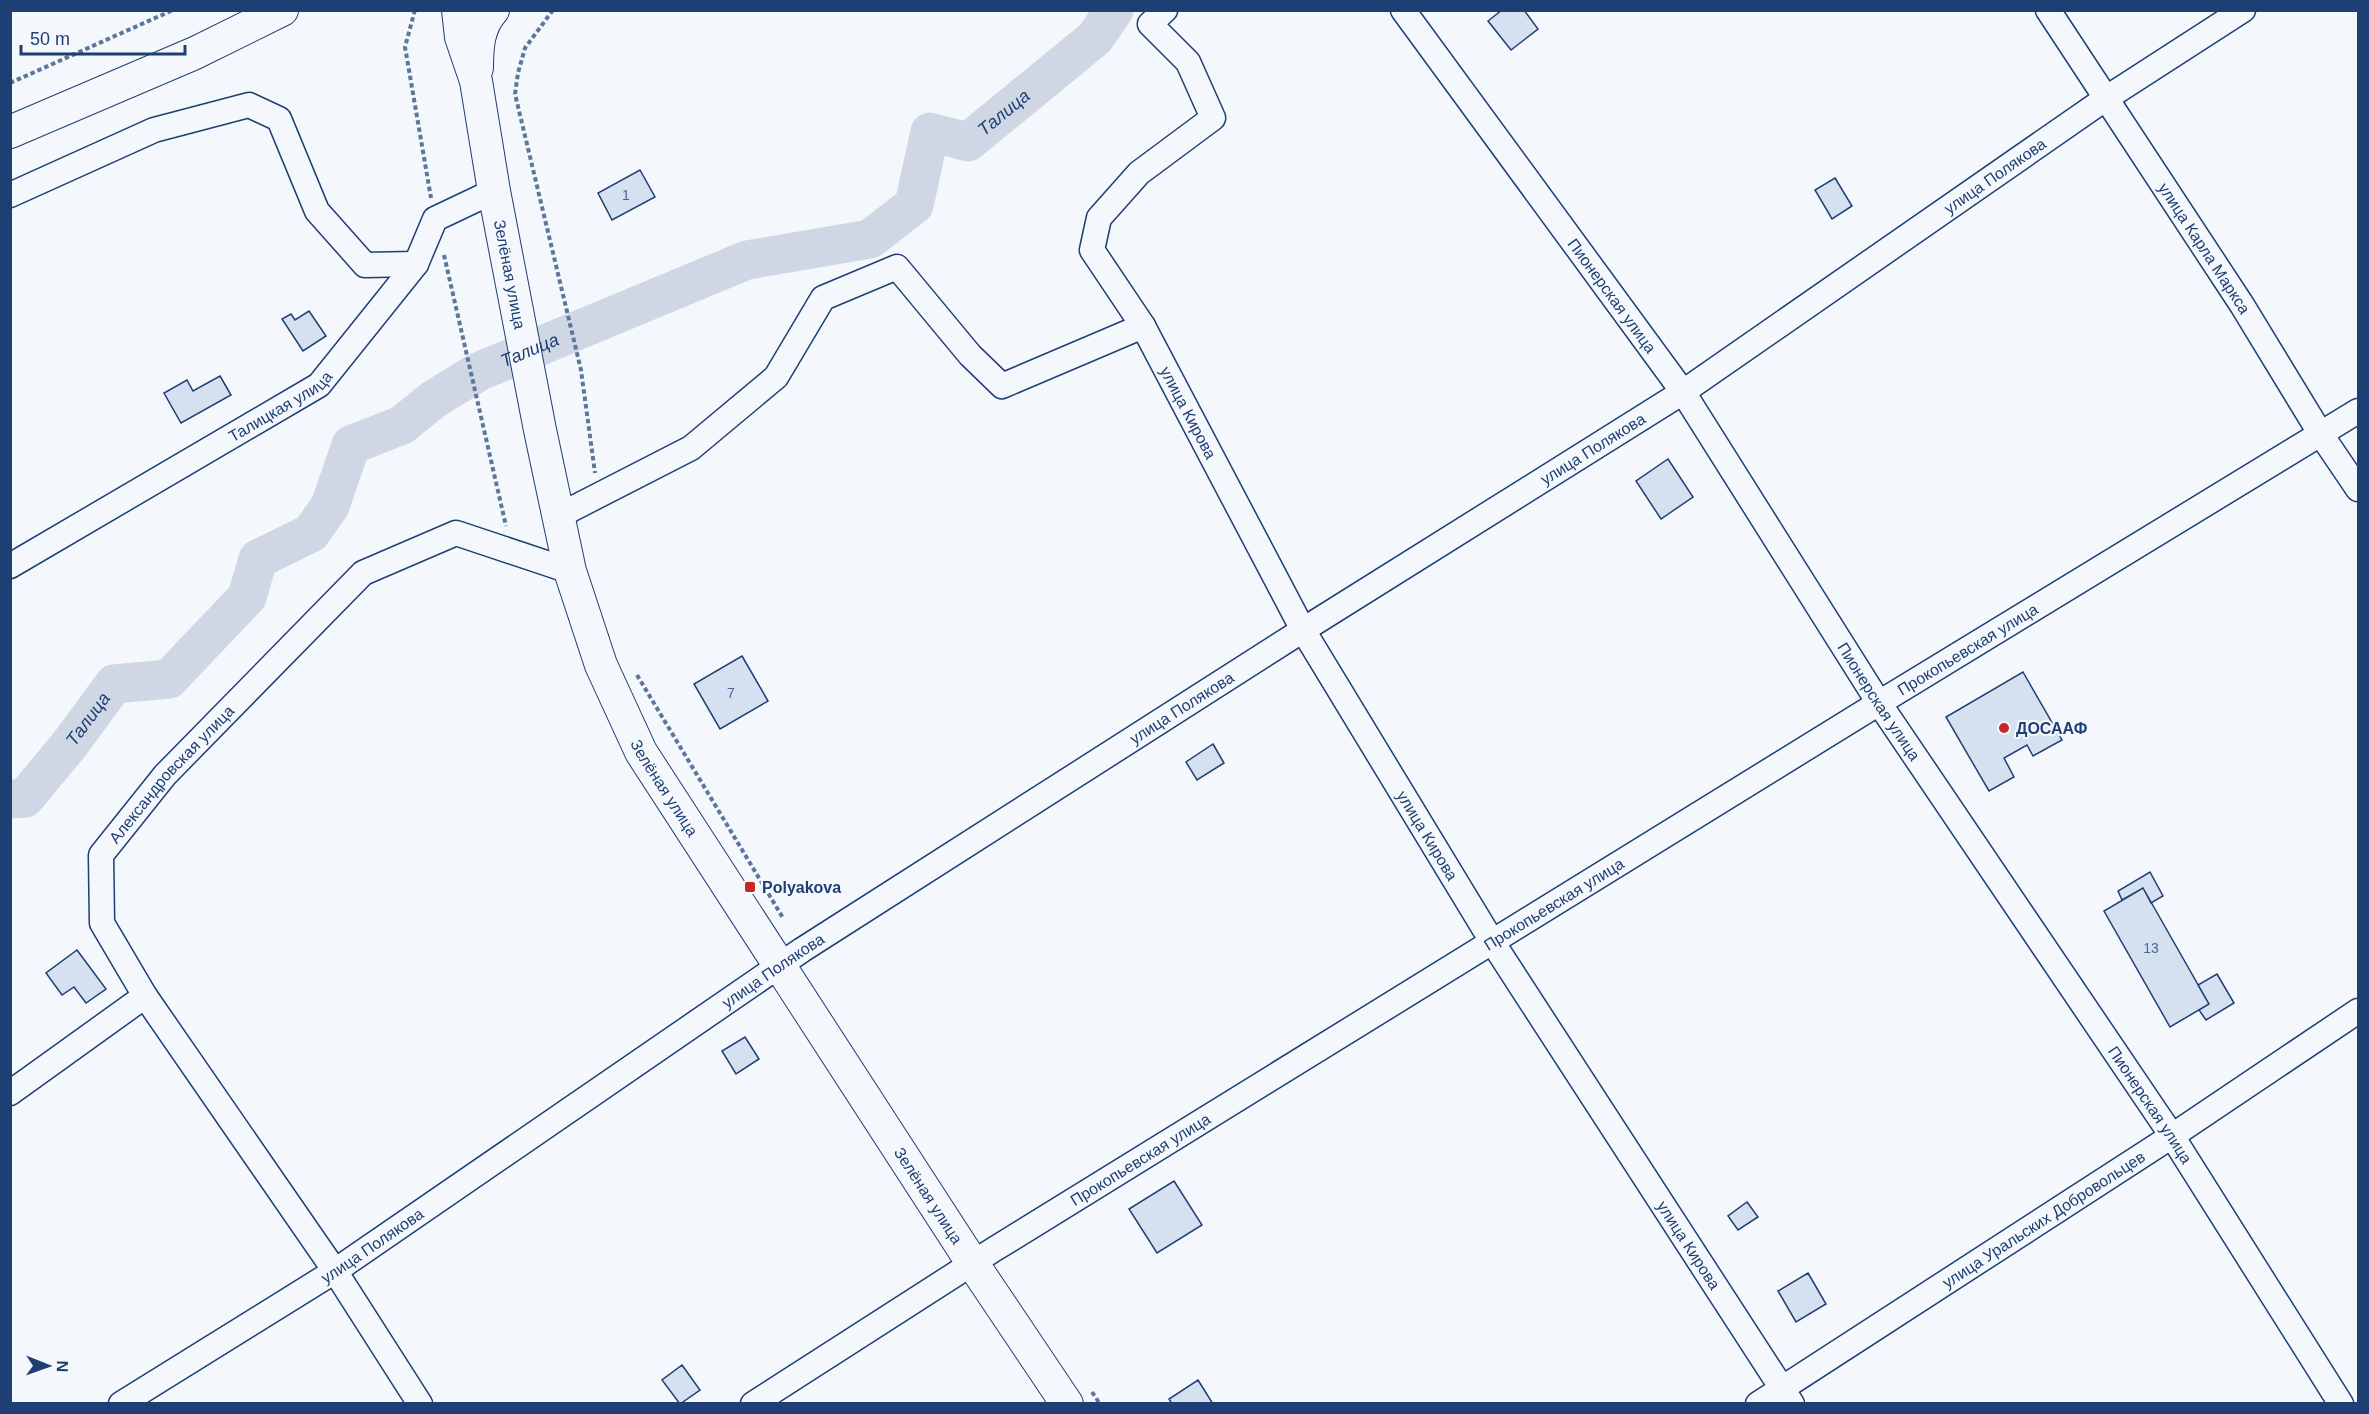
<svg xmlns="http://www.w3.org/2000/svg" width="2369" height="1414" viewBox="0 0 2369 1414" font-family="Arial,sans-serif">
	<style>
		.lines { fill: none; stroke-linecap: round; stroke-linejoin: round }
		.river { stroke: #cfd7e4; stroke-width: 39 }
		.building { fill: #d5e0f0; stroke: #1d3f73; stroke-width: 1.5 }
		.minor-casing { stroke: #1d3f73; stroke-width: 27 }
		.major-casing { stroke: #1d3f73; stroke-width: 34 }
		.path { stroke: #5e769c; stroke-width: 4; stroke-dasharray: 4.5 3; stroke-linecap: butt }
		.minor { stroke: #f4f7fb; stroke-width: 24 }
		.major { stroke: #f4f7fb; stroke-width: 32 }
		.poi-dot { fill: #c62828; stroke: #f4f7fb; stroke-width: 2 }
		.labels { text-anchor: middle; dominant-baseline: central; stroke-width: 4.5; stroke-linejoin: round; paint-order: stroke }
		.number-label { font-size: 14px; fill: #4b6792 }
		.street-label { font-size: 16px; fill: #1d3f73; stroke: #f4f7fb }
		.poi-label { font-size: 16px; font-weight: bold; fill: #1d3f73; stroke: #f4f7fb; text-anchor: start }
		.water-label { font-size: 18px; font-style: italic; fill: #1d3f73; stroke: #f4f7fb }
	</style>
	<rect width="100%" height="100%" fill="#f4f7fb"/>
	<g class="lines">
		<path class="river" id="s1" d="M10 799 25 798 69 745 114 684 169 679 247 597 258 559 311 533 330 506 351 445 402 425 434 399 480 371 747 260 870 239 914 205 930 132 968 142 1095 38 1114 10"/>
	</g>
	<path class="building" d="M1502 10H1524L1538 29 1511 50 1488 21Z
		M640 170 655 197 612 220 598 193Z
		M1835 178 1852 206 1832 219 1815 190Z
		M309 311 326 336 303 351 282 319 291 314 295 320Z
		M220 376 231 395 181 423 164 393 187 380 193 391Z
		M1668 459 1693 497 1661 519 1636 481Z
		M742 656 768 701 720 729 694 684Z
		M2023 672 2062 740 2033 756 2027 745 2004 758 2014 777 1989 791 1946 717Z
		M1213 744 1224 763 1197 780 1186 762Z
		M2150 872 2163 896 2151 903 2143 888 2122 900 2118 891Z
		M2143 888 2209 1004 2170 1027 2104 911Z
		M77 950 106 989 86 1003 74 987 62 995 46 973Z
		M2217 974 2234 1003 2206 1020 2199 1010 2209 1004 2198 985Z
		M745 1037 759 1059 736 1074 722 1051Z
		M1174 1181 1202 1225 1157 1253 1129 1209Z
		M1747 1202 1758 1217 1738 1230 1728 1216Z
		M1808 1273 1826 1304 1796 1322 1778 1291Z
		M682 1365 700 1390 680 1404 662 1380Z
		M1198 1380 1213 1404H1172L1169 1399Z"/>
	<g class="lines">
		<g class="minor-casing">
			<g id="minor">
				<path id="s2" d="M1165 10 1150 24 1188 62 1213 118 1139 173 1099 218 1092 250 1143 326 1303 630 1493 943 1792 1404"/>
				<path id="s3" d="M1403 10 1683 392 1879 703 2172 1136 2341 1404"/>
				<path id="s4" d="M2048 10 2242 305 2320 433 2358 489"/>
				<path d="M10 195 154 130 249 105 279 119 317 211 365 265 416 264"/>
				<path d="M559 518 572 509 691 448 776 377 823 298 897 267 970 355 1002 386 1143 326"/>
				<path id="s5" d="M10 566 319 385 416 264 435 219 494 191"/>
				<path d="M10 1093 145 996"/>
				<path id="s6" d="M121 1404 335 1271 802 950 1303 630 1683 392 2105 99 2243 10"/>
				<path id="s7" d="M420 1404 335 1271 145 996 102 923 101 855 165 775 363 573 456 533 570 571"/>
				<path id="s8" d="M753 1404 993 1250 1879 703 2358 411"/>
				<path id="s9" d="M1758 1404 2172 1136 2358 1011"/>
			</g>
		</g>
		<g class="major-casing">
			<g id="major">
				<path id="s10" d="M458 10 461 37 476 81 494 191 540 430 570 571 601 665 641 752 973 1264 1067 1404"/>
				<path d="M477 68C477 47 478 27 493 10"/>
				<path d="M10 132 195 53 282 10"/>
			</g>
		</g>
		<path class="path" d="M415 10 405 47 431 198
			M553 10 525 48 518 73 515 94 581 370 595 473
			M10 83 173 10
			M444 255 506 526
			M637 675 783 918
			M1092 1392 1100 1404"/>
		<use href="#minor" class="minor"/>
		<use href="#major" class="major"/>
	</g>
	<g class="poi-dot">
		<circle cx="2004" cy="728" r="6"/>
		<rect x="744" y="881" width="12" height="12" rx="3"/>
	</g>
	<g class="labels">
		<g class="number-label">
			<text x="626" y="195">1</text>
			<text x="731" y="693">7</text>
			<text x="2151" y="948">13</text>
		</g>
		<g class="street-label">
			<text stroke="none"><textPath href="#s6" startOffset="2241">улица Полякова</textPath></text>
			<text stroke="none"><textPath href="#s4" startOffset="285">улица Карла Маркса</textPath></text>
			<text stroke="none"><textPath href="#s10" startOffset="270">Зелёная улица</textPath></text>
			<text stroke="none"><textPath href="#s3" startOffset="354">Пионерская улица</textPath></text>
			<text stroke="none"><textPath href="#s5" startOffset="314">Талицкая улица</textPath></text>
			<text stroke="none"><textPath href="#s2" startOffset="510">улица Кирова</textPath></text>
			<text stroke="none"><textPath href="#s6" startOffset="1755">улица Полякова</textPath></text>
			<text stroke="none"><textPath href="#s8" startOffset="1430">Прокопьевская улица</textPath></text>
			<text stroke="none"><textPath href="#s3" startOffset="840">Пионерская улица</textPath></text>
			<text stroke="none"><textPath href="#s6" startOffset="1269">улица Полякова</textPath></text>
			<text stroke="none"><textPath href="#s7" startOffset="752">Александровская улица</textPath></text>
			<text stroke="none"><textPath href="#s10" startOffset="810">Зелёная улица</textPath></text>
			<text stroke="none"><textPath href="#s2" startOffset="996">улица Кирова</textPath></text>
			<text stroke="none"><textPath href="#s8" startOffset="944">Прокопьевская улица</textPath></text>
			<text stroke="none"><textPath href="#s6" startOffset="783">улица Полякова</textPath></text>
			<text stroke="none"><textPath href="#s3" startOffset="1326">Пионерская улица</textPath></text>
			<text stroke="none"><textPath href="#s8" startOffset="458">Прокопьевская улица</textPath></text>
			<text stroke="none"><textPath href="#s10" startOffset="1296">Зелёная улица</textPath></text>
			<text stroke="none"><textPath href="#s9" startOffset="340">улица Уральских Добровольцев</textPath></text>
			<text stroke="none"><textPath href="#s6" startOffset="297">улица Полякова</textPath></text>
			<text stroke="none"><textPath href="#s2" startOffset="1482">улица Кирова</textPath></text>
		</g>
		<g class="poi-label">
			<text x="2016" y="728">ДОСААФ</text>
			<text x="762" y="887">Polyakova</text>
		</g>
		<g class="water-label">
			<text stroke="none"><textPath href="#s1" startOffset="1304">Талица</textPath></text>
			<text stroke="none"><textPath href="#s1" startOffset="728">Талица</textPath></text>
			<text stroke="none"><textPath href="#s1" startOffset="116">Талица</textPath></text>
		</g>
	</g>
	<rect width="2369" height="1414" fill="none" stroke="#1d3f73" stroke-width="24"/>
	<g transform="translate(48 1366) rotate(91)" stroke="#f4f7fb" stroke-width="4.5" paint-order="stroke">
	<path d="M0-4.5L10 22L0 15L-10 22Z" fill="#1d3f73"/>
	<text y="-9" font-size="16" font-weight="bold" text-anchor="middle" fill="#1d3f73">N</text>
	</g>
	<path d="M21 45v9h164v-9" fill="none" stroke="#1d3f73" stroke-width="3"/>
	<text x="30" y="45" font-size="18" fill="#1d3f73" stroke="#f4f7fb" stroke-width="4.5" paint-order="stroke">50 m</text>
</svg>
